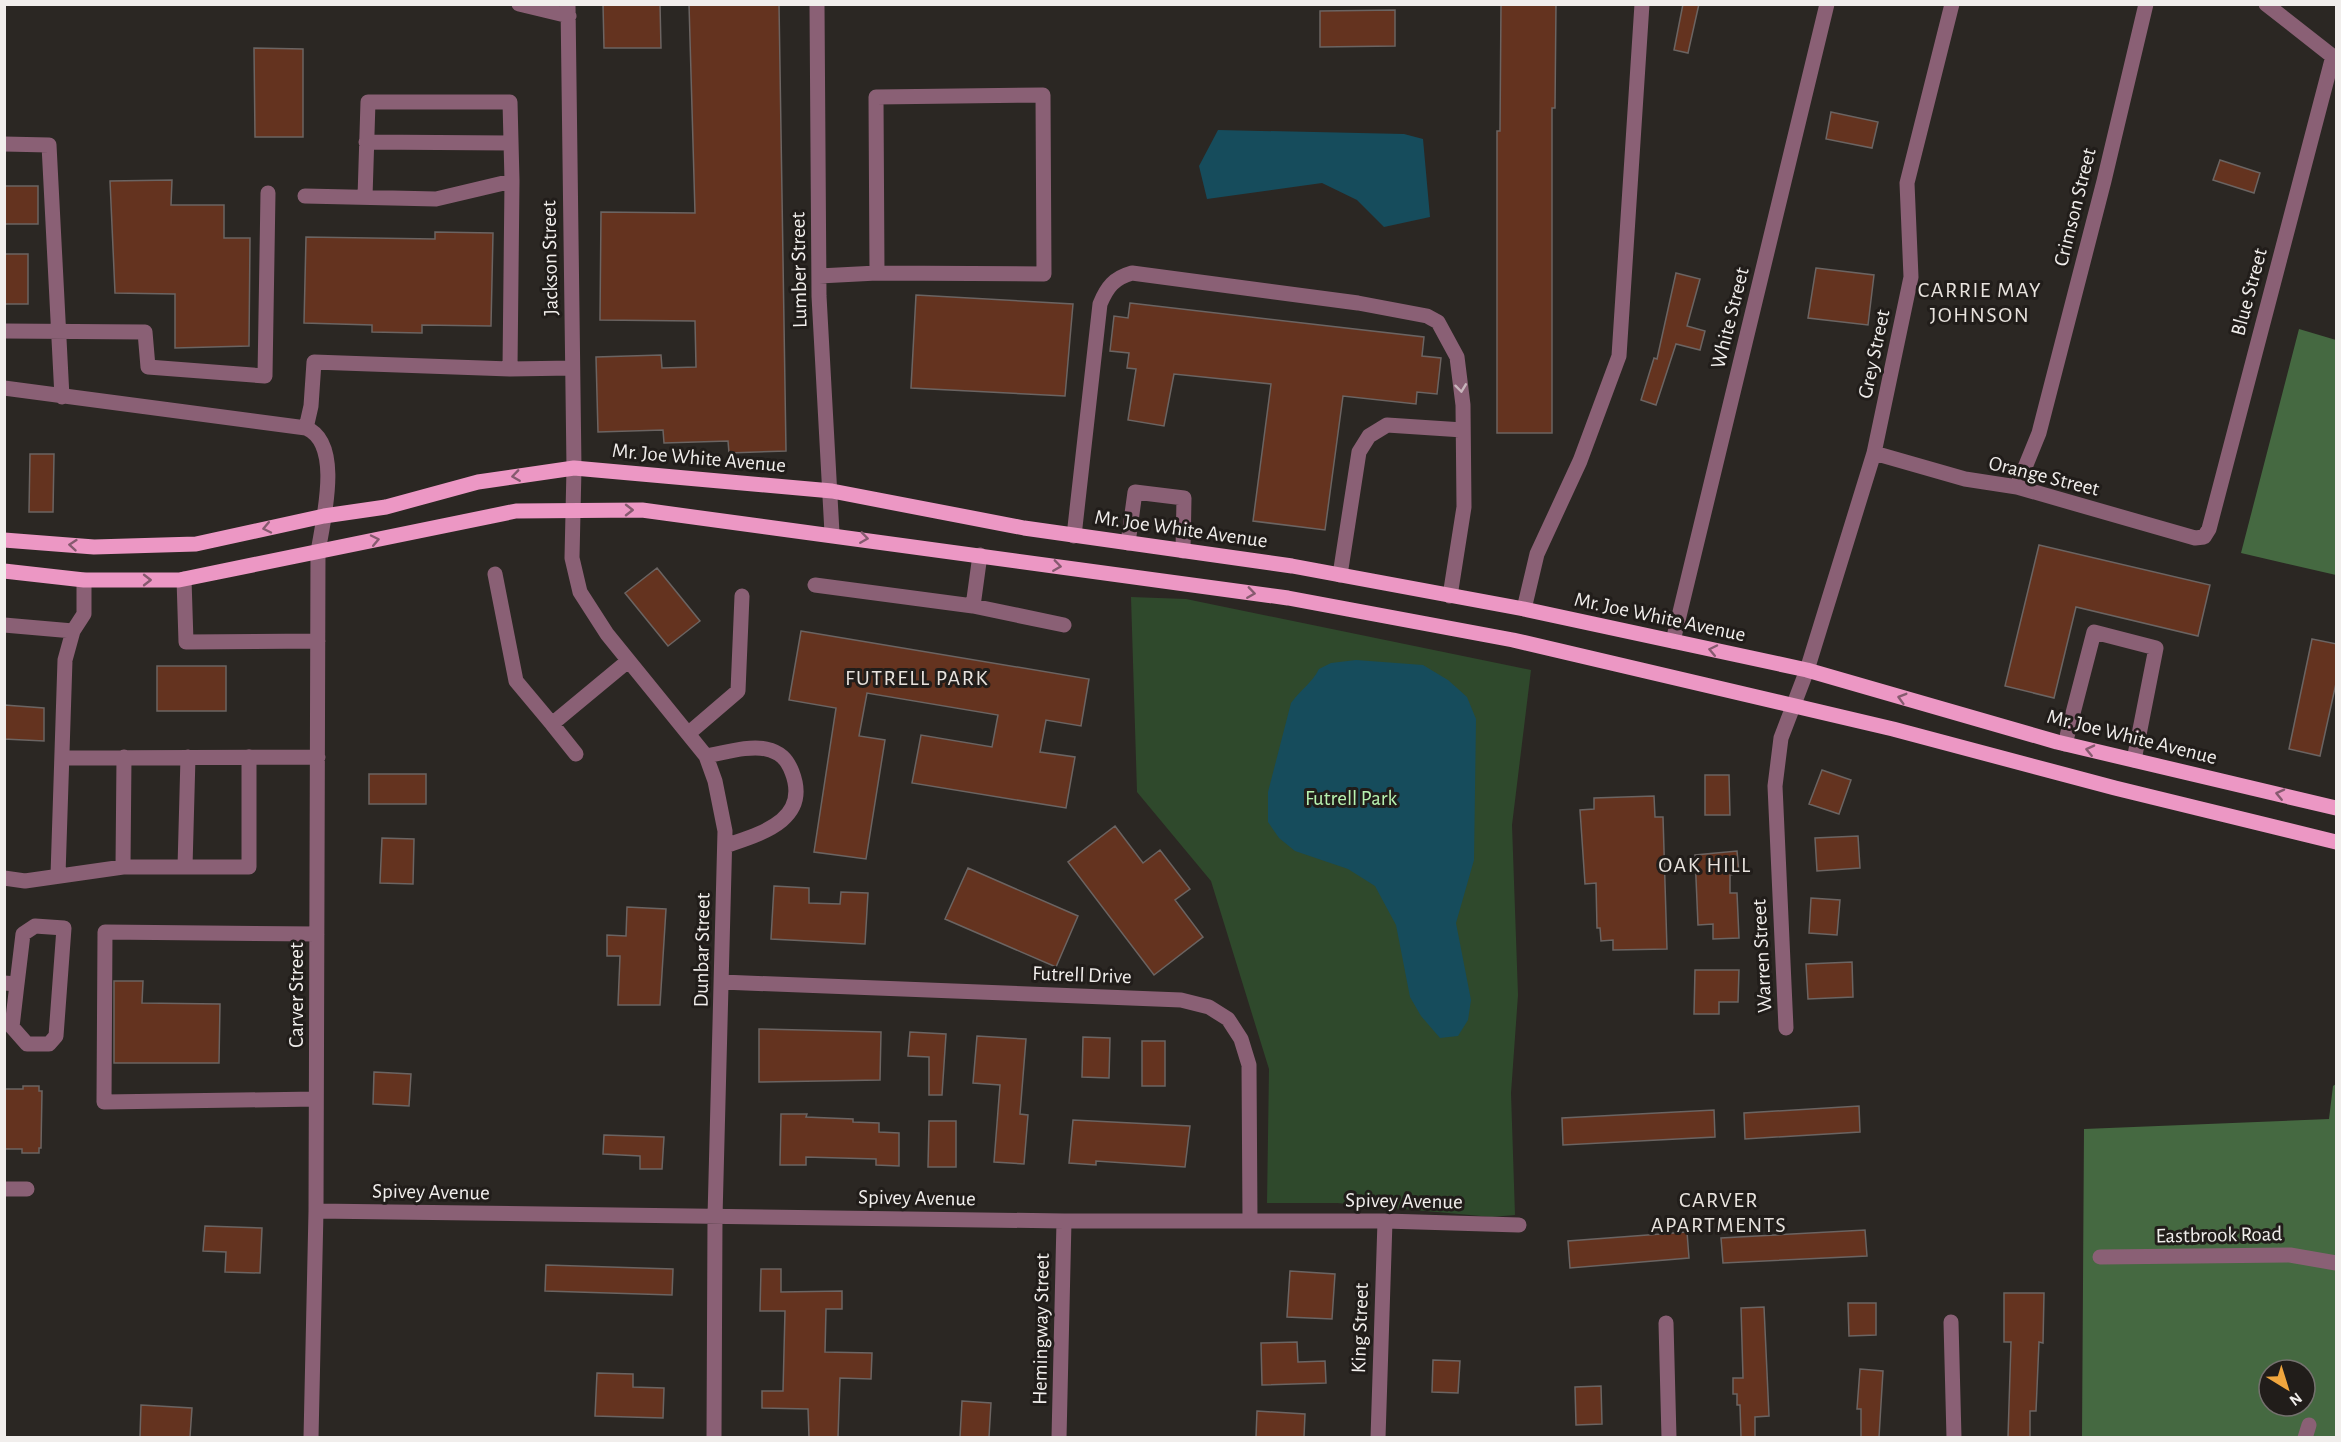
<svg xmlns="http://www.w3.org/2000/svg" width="2341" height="1442" viewBox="0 0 2341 1442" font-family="'Alegreya Sans',sans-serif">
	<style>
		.green { fill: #2f492c }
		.forest { fill: #456941; fill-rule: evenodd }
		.water { fill: #164c5c }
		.building { fill: #64331f; stroke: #6b6462; stroke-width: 1.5 }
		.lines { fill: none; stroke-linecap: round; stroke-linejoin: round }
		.minor { stroke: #8a6075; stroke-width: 15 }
		.major { stroke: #ec97c4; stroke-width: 15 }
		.oneway { stroke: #c8b5bc }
		.oneway2 { stroke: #865a6f }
		.labels { text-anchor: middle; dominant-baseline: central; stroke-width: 6; stroke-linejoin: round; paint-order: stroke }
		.street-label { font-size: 21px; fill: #f1eeec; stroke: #211d1a }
		.park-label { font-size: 21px; fill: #b8f3b1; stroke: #211d1a }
		.neighbourhood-label { font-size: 22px; letter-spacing: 1.5px; fill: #e8e3de; stroke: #211d1a }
	</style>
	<rect width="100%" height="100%" fill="#2b2723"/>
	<path class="green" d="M1131 597 1186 599 1531 670 1512 825 1518 995 1511 1093 1515 1215 1492 1217 1337 1203H1267L1269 1069 1211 881 1137 792Z"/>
	<path class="forest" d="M2299 329 2336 340V575L2241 553Z
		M2336 1084V1437L2082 1438 2084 1129 2329 1119 2333 1086ZM2269 1370H2305V1406H2269Z"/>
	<path class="water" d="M1218 130 1404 134 1423 139 1430 217 1384 227 1357 200 1322 183 1207 199 1199 166Z
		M1356 660 1423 665 1448 680 1467 697 1476 719 1474 860 1456 923 1471 1000 1468 1020 1458 1036 1440 1038 1421 1016 1410 997 1396 925 1375 886 1348 869 1295 851 1279 838 1268 822V792L1291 703C1300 690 1312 683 1319 669L1331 663Z"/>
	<path class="building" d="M603 4H660L661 48H604Z
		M689 4H779L786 451 729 453 728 441 664 443 663 430 598 432 596 357 661 355 662 368 696 367 695 321 600 320 601 212 695 213Z
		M1501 4H1556L1555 108H1552V433H1497V131H1500Z
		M1683 4H1699L1688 53 1674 50Z
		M1395 10V46L1320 47V11Z
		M254 48 303 49V137H255Z
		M1831 112 1878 122 1872 148 1826 139Z
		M2220 160 2260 173 2254 193 2213 180Z
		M172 180 171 205H224V238H250L249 346 175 348V294L115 293 110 181Z
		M4 186H38V224H4Z
		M435 232 493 233 491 326 422 325V333L372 332V325L304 323 306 237 435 239Z
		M4 254H28V304H4Z
		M1816 268 1874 275 1868 325 1808 318Z
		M1676 273 1700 279 1687 326 1705 331 1700 350 1676 344 1656 405 1641 400 1654 358 1657 359Z
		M916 295 1073 304 1065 396 911 388Z
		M1130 303 1424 337 1422 356 1441 358 1437 394 1417 392 1416 404 1343 396 1325 530 1253 521 1271 384 1174 374 1164 426 1128 420 1136 369 1127 368 1129 353 1110 351 1114 316 1128 318Z
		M30 454H54L53 512H29Z
		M2039 545 2210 585 2198 636 2076 607 2054 698 2005 686Z
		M657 568 700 621 668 646 625 593Z
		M801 631 1089 679 1081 726 1046 720 1040 752 1075 757 1066 808 912 783 921 735 992 747 998 715 867 693 859 736 885 740 866 859 814 852 836 708 789 700Z
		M2312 639 2337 644V679L2320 756 2289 749Z
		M157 666H226V711H157Z
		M4 705 44 708V741L4 739Z
		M1822 770 1851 780 1839 814 1809 804Z
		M369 774H426V804H369Z
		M1705 775H1729L1730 815H1705Z
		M1654 796 1655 817H1663L1667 949 1613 950V940L1601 941 1600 928H1597L1596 883 1585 884 1580 810 1594 809V798Z
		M1115 826 1143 863 1160 850 1190 889 1175 900 1203 937 1154 975 1068 862Z
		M1858 836 1860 868 1817 871 1815 838Z
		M382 838 414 839 413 884 380 883Z
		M1737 851 1739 873 1730 875V893H1737L1739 938 1713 939V924L1698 925 1695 855Z
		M968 868 1078 916 1056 967 945 919Z
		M774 886 809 888V903L840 904 841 892 868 893 865 944 771 939Z
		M1811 898 1840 900 1837 935 1809 933Z
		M627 907 666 909 660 1005H618L620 956H607V935L626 936Z
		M1852 962 1853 997 1808 999 1806 964Z
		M1695 970H1739L1738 1002H1719V1014H1694Z
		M114 981H143L142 1003 220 1004 219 1063H114Z
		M759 1029 881 1032 880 1080 759 1082Z
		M910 1032 946 1034 942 1095H929V1057L908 1056Z
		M977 1036 1026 1039 1020 1114 1028 1115 1024 1164 994 1162 1000 1085 973 1083Z
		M1083 1037 1110 1038 1109 1078 1082 1077Z
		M1142 1041H1165V1086H1142Z
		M374 1072 411 1074 409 1106 373 1104Z
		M23 1086H39V1091H42L41 1148H39V1153H22V1149H4V1089H23Z
		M1859 1106 1860 1132 1745 1139 1744 1113Z
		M1714 1110 1715 1137 1563 1145 1562 1118Z
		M781 1114H807L806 1117 853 1119V1122L879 1123V1132L899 1133V1166L876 1165V1159L806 1157V1165H780Z
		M1073 1120 1190 1126 1185 1167 1096 1161V1165L1069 1163Z
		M929 1121H956V1167H928Z
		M604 1135 664 1137 662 1169H640V1156L603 1154Z
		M205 1226 262 1228 260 1273 225 1272 226 1252 203 1251Z
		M1865 1230 1867 1256 1723 1263 1721 1238Z
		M1687 1232 1689 1258 1570 1268 1568 1241Z
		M546 1265 673 1269 672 1295 545 1291Z
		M761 1269H781V1292L842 1291V1309H826L825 1352 872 1353 871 1379 840 1378 838 1437H809L808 1409 762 1408V1391H783L785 1311H760Z
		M1290 1271 1335 1274 1332 1319 1287 1317Z
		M2004 1293H2044L2043 1343 2039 1342 2036 1411H2030V1437H2008L2011 1342H2004Z
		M1848 1303H1876V1335L1849 1336Z
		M1764 1307 1769 1416 1755 1417V1437H1741L1740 1405H1737V1394H1733V1378H1743L1741 1308Z
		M1297 1342 1298 1362 1325 1361 1326 1383 1262 1385 1261 1343Z
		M1433 1360 1460 1361 1458 1393 1432 1392Z
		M1860 1369 1883 1371 1879 1437H1861V1409H1857Z
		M597 1373 633 1374V1387L664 1388 663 1418 595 1416Z
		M1601 1386 1602 1424 1576 1425 1575 1387Z
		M962 1401 991 1403 989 1437H960Z
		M141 1405 192 1408 190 1437H140Z
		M1257 1411 1305 1414 1304 1437H1256Z"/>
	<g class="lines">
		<path class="minor" d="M519 4 569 16
			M568 4 574 468 572 558 580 592 607 634 706 756 715 781 725 831 715 1217 714 1438
			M817 4 819 296 832 533
			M2266 4 2336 59
			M366 142 510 143
			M4 144 49 145 62 397
			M305 196 436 199 512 181 510 369
			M365 197 368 102H510L512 181
			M819 276 877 273 1044 274 1043 95 876 97 877 273
			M4 331 145 332 148 367 265 376 268 193
			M4 388 306 428C343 443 323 520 318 552L316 1211 311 1438
			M306 428 311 406 314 362 510 369 572 368
			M1874 453 1965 479 2017 487 2195 538 2204 537 2209 529 2333 56
			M2017 487 2039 433 2104 181 2146 4
			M1074 536 1100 304C1107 287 1114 278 1132 273L1358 303 1427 316 1438 322 1457 357 1463 405 1464 507 1450 596
			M1128 543 1135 492 1184 498 1183 551
			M495 574 516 681 552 724
			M1340 575 1359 452 1369 436 1387 425 1463 430
			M184 579 186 642 318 641
			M815 585 973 606 980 555
			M973 606 1064 625
			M1524 609 1537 554 1580 461 1619 356 1642 4
			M4 625 73 631
			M1673 641 1827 4
			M689 733 738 691 742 596
			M2065 744 2094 632 2156 648 2134 760
			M576 754 552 724 628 661
			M706 756C724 753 749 745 766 749 780 752 787 759 792 772 811 821 759 834 725 846
			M62 758 318 757
			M123 867 124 757
			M185 867 188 757
			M58 875 65 660 73 631 84 614V580
			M4 878 25 881 123 867H249V757
			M722 982 1181 1000 1209 1007 1228 1019 1241 1039 1249 1065 1250 1221
			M4 983 17 984 23 934 35 926 64 928 56 1036 49 1044H27L12 1027 17 984
			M1786 1028 1775 786 1781 738 1807 670 1874 453 1911 277 1907 183 1952 4
			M316 1099 104 1102 105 932 317 934
			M4 1189H27
			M316 1211 1064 1221H1385L1519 1225
			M2100 1257 2290 1255 2336 1263
			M1951 1322 1954 1438
			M1666 1323 1669 1438
			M1059 1438 1064 1221
			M1378 1438 1385 1221
			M2305 1438 2309 1425"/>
		<path class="major" d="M4 540 94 547 196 544 324 516 386 507 478 482 574 468 832 491 1024 528 1292 566 1524 609 1807 670 2057 742 2336 808
			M4 571 84 580H179L516 511 642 510 1288 598 1513 640 1893 729 2115 788 2336 842"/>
	</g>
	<defs><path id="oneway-chevron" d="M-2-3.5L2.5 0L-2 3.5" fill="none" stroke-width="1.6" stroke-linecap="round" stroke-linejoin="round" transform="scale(1.5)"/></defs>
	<use class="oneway" href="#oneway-chevron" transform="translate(1461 388) rotate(83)"/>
	<g class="oneway2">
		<use href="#oneway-chevron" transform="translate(516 476) rotate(172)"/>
		<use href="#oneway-chevron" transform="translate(629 510)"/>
		<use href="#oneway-chevron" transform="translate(267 528) rotate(168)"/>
		<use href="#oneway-chevron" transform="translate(864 538) rotate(8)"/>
		<use href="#oneway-chevron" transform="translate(375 540) rotate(-12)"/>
		<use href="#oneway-chevron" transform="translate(73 545) rotate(-175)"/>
		<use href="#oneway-chevron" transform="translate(1057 566) rotate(8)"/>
		<use href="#oneway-chevron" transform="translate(147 580)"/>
		<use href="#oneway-chevron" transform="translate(1251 593) rotate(8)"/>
		<use href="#oneway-chevron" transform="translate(1713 650) rotate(-168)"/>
		<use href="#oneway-chevron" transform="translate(1902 698) rotate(-164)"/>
		<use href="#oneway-chevron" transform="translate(2090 750) rotate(-167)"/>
		<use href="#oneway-chevron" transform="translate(2280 794) rotate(-167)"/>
	</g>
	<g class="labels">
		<g class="street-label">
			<text transform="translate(2075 207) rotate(-76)">Crimson Street</text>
			<text transform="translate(550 258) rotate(-91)">Jackson Street</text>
			<text transform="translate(799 270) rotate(-91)">Lumber Street</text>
			<text transform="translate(2249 292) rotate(-75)">Blue Street</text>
			<text transform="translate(1730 318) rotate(-76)">White Street</text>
			<text transform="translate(1874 354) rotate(-78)">Grey Street</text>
			<text transform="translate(699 458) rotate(5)">Mr. Joe White Avenue</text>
			<text transform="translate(2044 476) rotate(14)">Orange Street</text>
			<text transform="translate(1181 529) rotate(8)">Mr. Joe White Avenue</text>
			<text transform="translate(1660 617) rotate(12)">Mr. Joe White Avenue</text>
			<text transform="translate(2132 737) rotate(14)">Mr. Joe White Avenue</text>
			<text transform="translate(702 950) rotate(-89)">Dunbar Street</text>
			<text transform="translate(1762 956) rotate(-93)">Warren Street</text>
			<text transform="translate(1082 975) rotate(2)">Futrell Drive</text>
			<text transform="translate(296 995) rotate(-90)">Carver Street</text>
			<text transform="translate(431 1192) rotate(1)">Spivey Avenue</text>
			<text transform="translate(917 1198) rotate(1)">Spivey Avenue</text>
			<text transform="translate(1404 1201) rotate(1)">Spivey Avenue</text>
			<text transform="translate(2219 1235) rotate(-1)">Eastbrook Road</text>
			<text transform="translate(1360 1328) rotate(-88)">King Street</text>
			<text transform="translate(1041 1329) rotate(-89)">Hemingway Street</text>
		</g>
		<g class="park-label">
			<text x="1351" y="798">Futrell Park</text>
		</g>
		<g class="neighbourhood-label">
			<text x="1980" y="290">CARRIE MAY<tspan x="1980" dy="25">JOHNSON</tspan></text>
			<text x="917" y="678">FUTRELL PARK</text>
			<text x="1705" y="865">OAK HILL</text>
			<text x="1719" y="1200">CARVER<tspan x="1719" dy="25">APARTMENTS</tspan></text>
		</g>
	</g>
	<rect width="2341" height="1442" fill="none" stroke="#f1eeec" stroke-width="12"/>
	<g transform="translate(2287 1388) rotate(142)"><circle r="28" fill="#211d1a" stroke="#74716e" stroke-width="1.5"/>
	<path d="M0-4.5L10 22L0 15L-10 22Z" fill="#f0a63e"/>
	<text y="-9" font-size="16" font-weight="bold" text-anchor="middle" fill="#f1eeec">N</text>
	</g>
</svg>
